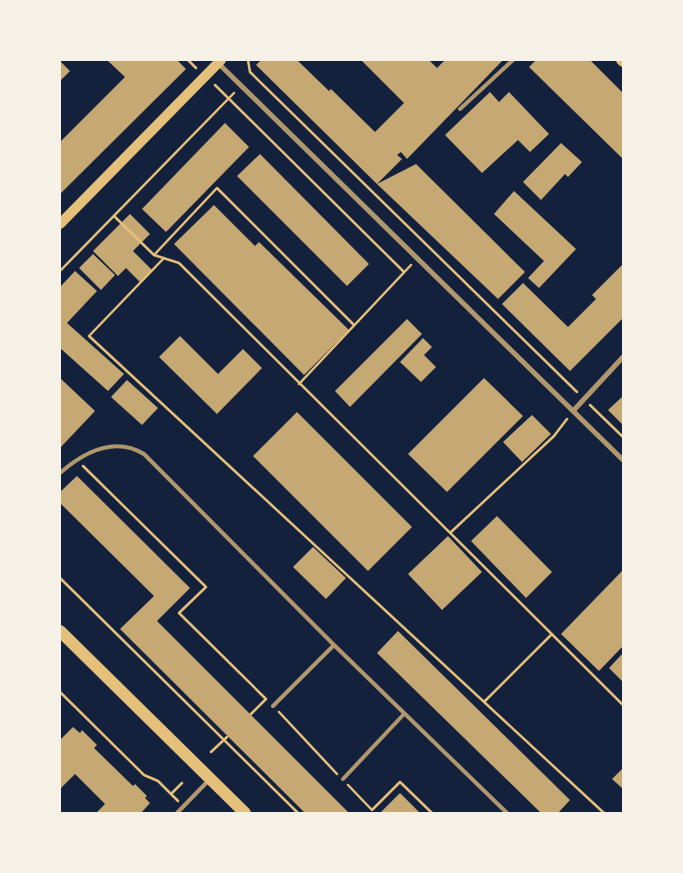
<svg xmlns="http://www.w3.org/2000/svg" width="683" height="873" viewBox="0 0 683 873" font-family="'Libre Baskerville',serif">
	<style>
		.building { fill: #c6a872 }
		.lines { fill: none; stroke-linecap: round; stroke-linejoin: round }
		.path { stroke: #e5c07b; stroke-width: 2.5 }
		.service { stroke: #b1986c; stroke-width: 4 }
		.minor { stroke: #b1986c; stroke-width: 5 }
		.secondary { stroke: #e5c07b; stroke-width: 10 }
		.primary { stroke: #e5c07b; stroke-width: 12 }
	</style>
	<rect width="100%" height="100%" fill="#14213d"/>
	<path class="building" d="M107 60H177L186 69 60 194V142L125 77Z
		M261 60H297L329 91 331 89 375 132 404 103 361 60H429L437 68 445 60H503L407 159 401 152 397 155 402 159 377 184 256 65Z
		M536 60H590L623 93V159L529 67Z
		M60 61 70 71 60 81Z
		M490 92 499 102 509 92 549 134 530 152 518 140 482 173 445 135Z
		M225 123 249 147 166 232 142 209Z
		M561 143 582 162 568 177 565 174 541 200 523 182Z
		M260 154 369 264 347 286 237 176Z
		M416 164 525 272 498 299 377 184Z
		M514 191 576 249 539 288 528 278 544 261 494 214Z
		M214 205 255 246 259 242 349 330 304 375 174 244Z
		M130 214 150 234 133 251 152 270 140 282 126 268 118 276 93 251Z
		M93 254 115 275 101 290 79 268Z
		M623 264V318L570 371 502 304 523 283 568 327 596 299 592 295Z
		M75 271 97 291 67 323 124 374 108 391 60 348V287Z
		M407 319 422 334 350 407 335 391Z
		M180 336 218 374 243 349 262 368 217 414 159 357Z
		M423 338 432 347 424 355 436 367 421 382 400 362Z
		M60 378 95 411 60 448Z
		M484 378 523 416 447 492 408 454Z
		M127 380 158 408 142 425 111 397Z
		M623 396V425L608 410Z
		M297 412 412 527 368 571 253 456Z
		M532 415 551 434 522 462 503 442Z
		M77 476 190 588 157 621 349 813H305L120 629 154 596 60 503V492Z
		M497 516 552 572 526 598 471 541Z
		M448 536 482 572 442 610 408 574Z
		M313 547 346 578 326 599 293 567Z
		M623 570V646L599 671 561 634Z
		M398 631 570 800 558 813H541L377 653Z
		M623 653V682L609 668Z
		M73 727 80 733 82 730 97 745 94 748 133 786 135 784 147 796 145 798 150 803 141 813H96L105 804 75 774 60 789V740Z
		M623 768V789L612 779Z
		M400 793 420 813H380Z"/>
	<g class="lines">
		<path class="path" d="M188 60 196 68
			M248 60 250 72 577 392
			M215 85 404 272
			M114 216 154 255 179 263 623 705
			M154 255 217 188 354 325
			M164 258 89 336 604 813
			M60 271 234 93
			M299 384 411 265
			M590 405 623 437
			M83 466 206 587 179 613 266 699 251 714
			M450 533 554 436 567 419
			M60 578 298 813
			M60 692 144 775 158 781 178 801
			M484 702 552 634
			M279 712 337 774
			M211 752 227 737
			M348 785 372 810 400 782 432 813
			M171 794 182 783"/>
		<path class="service" d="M460 109 513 60
			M60 473C84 452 114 436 144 454L334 645 507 813
			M273 706 334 645
			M343 779 404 714
			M177 813 208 781"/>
		<path class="minor" d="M218 63 623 460
			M574 410 623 357"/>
		<path class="secondary" d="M621 60 623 62
			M60 224 221 60"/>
		<path class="primary" d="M60 631 245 813"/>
	</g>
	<rect width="683" height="873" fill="none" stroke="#f6f1e7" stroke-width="122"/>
</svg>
